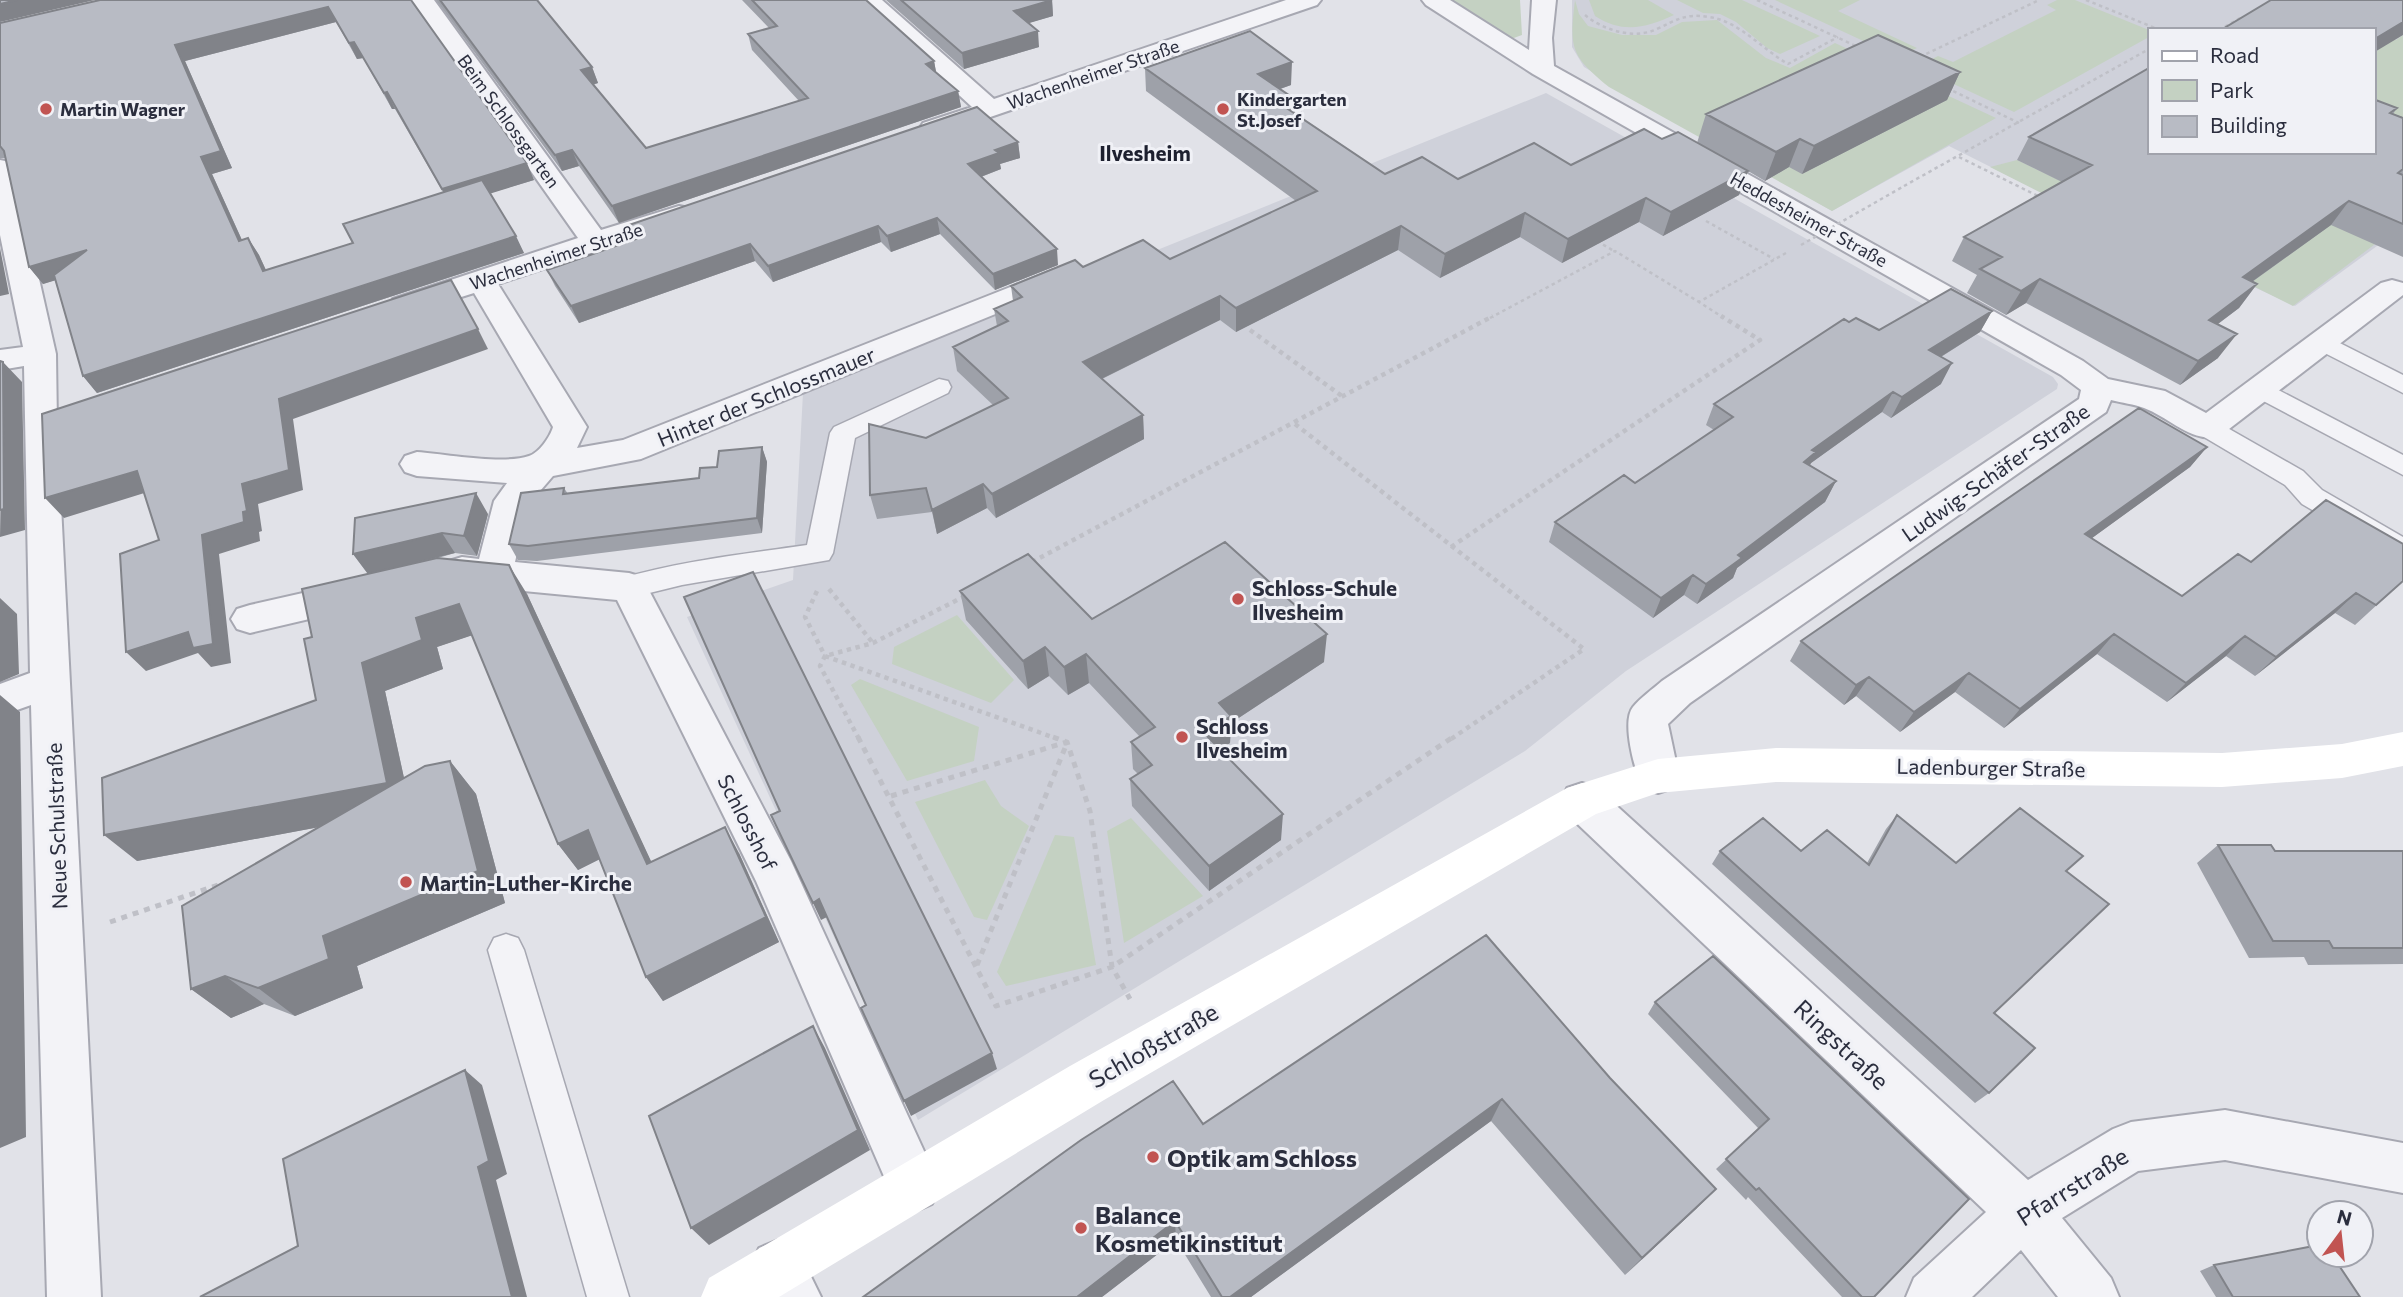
<svg xmlns="http://www.w3.org/2000/svg" width="2403" height="1297" viewBox="0 0 2403 1297" font-family="Commissioner,sans-serif">
	<style>
		.built { fill: #cfd1da; fill-rule: evenodd }
		.green { fill: #c4d1c2 }
		.lines { fill: none; stroke-linecap: round; stroke-linejoin: round }
		.service-casing { stroke: #a7a8b2; stroke-width: 3 }
		.minor-casing { stroke: #a7a8b2; stroke-width: 4 }
		.path-far2 { stroke: #bfc0c7; stroke-width: 2.5; stroke-dasharray: 3.5 3.5; stroke-linecap: butt }
		.path-far1 { stroke: #bfc0c7; stroke-width: 4.5; stroke-dasharray: 4.5 4.5; stroke-linecap: butt }
		.path { stroke: #bfc0c7; stroke-width: 5; stroke-dasharray: 6 6; stroke-linecap: butt }
		.service { fill: #f3f3f7; fill-rule: evenodd }
		.minor { fill: #f3f3f7; fill-rule: evenodd }
		.secondary { fill: #fff; fill-rule: evenodd }
		.path-bridge { stroke: #bfc0c7; stroke-width: 2.5; stroke-dasharray: 3.5 3.5; stroke-linecap: butt }
		.wall { fill: #9ea1a9; fill-rule: evenodd }
		.shaded-wall { fill: #818389 }
		.building { fill: #b8bbc4; stroke: #818389; stroke-width: 2 }
		.poi-dot { fill: #c15452; stroke: #f0f1f6; stroke-width: 2.5 }
		.labels { text-anchor: middle; dominant-baseline: central; stroke-width: 6; stroke-linejoin: round; paint-order: stroke }
		.far-street-label { font-size: 18px; fill: #2b2e3e; stroke: #f0f1f6 }
		.far-poi-label { font-size: 18px; font-weight: bold; fill: #2b2e3e; stroke: #f0f1f6; text-anchor: start }
		.far-quarter-label { font-size: 21px; font-weight: bold; fill: #1d202f; stroke: #f0f1f6 }
		.street-label { font-size: 21px; fill: #2b2e3e; stroke: #f0f1f6 }
		.poi-label { font-size: 21px; font-weight: bold; fill: #2b2e3e; stroke: #f0f1f6; text-anchor: start }
		.near-street-label { font-size: 24px; fill: #2b2e3e; stroke: #f0f1f6 }
		.near-poi-label { font-size: 24px; font-weight: bold; fill: #2b2e3e; stroke: #f0f1f6; text-anchor: start }
	</style>
	<rect width="100%" height="100%" fill="#e1e2e8"/>
	<path class="built" d="M1572 0H2403V227L2295 306 2254 287 2239 292 1949 146 1832 211 1584 67 1572 47ZM2149 30H2373V152H2149Z
		M1546 93 2053 377 2058 384 2057 389 1626 671 1525 751 918 1120 687 617 793 580 803 393Z"/>
	<path class="green" d="M1450 0H1520L1522 35 1511 39Z
		M1575 0 1579 14 1588 26 1622 35H1656L1682 22 1717 20 1766 58 1790 68 1835 43 1996 118 1832 211 1609 87C1571 56 1569 49 1575 0Z
		M1589 0H1648L1674 15C1646 28 1623 34 1595 16Z
		M1677 0H1742L1820 36 1780 54 1767 48 1736 22 1720 14 1703 13Z
		M1775 0H1860L1838 11 1917 48 1898 57Z
		M2057 0H2075L2149 30V37L2014 112 1917 67 1938 56 1953 62 2056 10 2047 5Z
		M2383 35 2396 40 2403 35V148L2373 129V54L2378 50 2373 48V45Z
		M2127 158 2403 223 2293 306 2249 284 2238 292 1990 167 2017 160 2260 276Z
		M957 615 1014 680 991 703 892 664 894 647Z
		M860 679 979 727 974 761 907 781 851 685Z
		M985 780 1001 806 1029 826 987 920 974 917 915 802Z
		M1131 818 1203 896 1124 943 1107 831Z
		M1055 835 1074 837 1096 965 1006 986 997 972Z"/>
	<g class="lines">
		<g class="service-casing">
			<path id="service" d="M2320 333 2403 375V393L2311 346 2308 341 2311 336Z
				M939 379 948 381 951 387 948 393 855 438 833 553 829 560 682 585 629 598 619 595 615 587 619 579C680 561 744 554 807 545L830 433 834 427Z
				M2261 381 2403 455V475L2252 395 2249 389 2252 383Z
				M2208 419 2217 422 2303 471 2322 490 2403 537V560L2393 557 2302 504 2285 485 2199 434 2195 428 2199 422Z
				M506 934 518 938 524 950 629 1297H587L488 950 494 938Z"/>
		</g>
		<g class="minor-casing">
			<path id="minor" d="M410 0H434L601 230 679 206 689 208 693 214 689 220 498 284 587 427 577 448 623 440 1051 271 1061 268 1071 271 1076 277 1071 283 641 459 553 476 528 505 515 562 629 573 642 577 791 861 940 1186 932 1204 914 1212 896 1204 756 881 617 600 462 585 449 581 444 571 449 561 462 557 479 559 494 501 507 483 417 476 405 472 400 464 405 456 417 452C445 454 504 465 529 456 539 453 550 437 553 427L474 293 404 315 393 313 389 306 393 299 578 238Z
				M856 0H882L994 99 1286 0H1321L1317 5 932 137 923 135 919 129 923 123 972 107Z
				M1422 0H1450L1529 50 1532 0H1556L1552 38 1554 66 2083 361 2108 379 2165 391 2206 413 2381 283 2392 280 2403 283V295L2220 436C2192 444 2169 417 2144 408 2134 404 2122 403 2111 400L2106 412 1690 703 1668 724 1679 776 1673 788 1658 793 1643 788C1635 772 1621 722 1633 707 1640 698 1653 689 1662 681L2079 399 2081 390 2061 375 1533 74 1426 5Z
				M0 160 10 162 14 168 56 354 57 426 101 1297H47L31 705 0 716V684L30 673 24 366 0 370V350L23 347 0 235Z
				M356 581 369 585 375 595 369 605 250 633 237 629 231 619 237 609 250 605Z
				M1582 783 1597 788 2028 1180 2113 1129 2131 1122 2225 1110 2403 1143V1193L2225 1160 2138 1171 2062 1218 2111 1278 2119 1297H2058L2021 1250 1972 1297H1906L1914 1278 1986 1212 1567 814 1561 801 1567 788Z
				M778 1240 797 1248 821 1297H765L751 1267 759 1248Z"/>
		</g>
		<path class="path-far2" d="M1757 0 1860 48
			M2086 0 2160 30
			M1585 15C1603 30 1634 40 1657 29 1676 20 1686 13 1709 17 1739 21 1762 49 1788 64L1838 37
			M2219 30 2240 18
			M1920 57 2039 0
			M1947 88 2019 123
			M1959 157 2042 198
			M1904 186 2149 49
			M1706 221 1774 259
			M1597 241 1614 251
			M1490 318 1615 251 1699 302
			M1724 318 1699 302 1786 253"/>
		<path class="path-far1" d="M1250 330 1342 396
			M1295 424 1584 649 1451 739
			M1451 547 1760 340 1721 316
			M1032 562 1493 316
			M829 589 873 643
			M817 591 805 617 825 656 820 666 859 739
			M965 596 873 643 825 656 1058 739"/>
		<path class="path" d="M858 737 996 1006 1112 967 1130 999
			M1053 737 1067 742 1090 811 1112 967 1453 737
			M891 796 1067 742
			M110 922 221 884
			M977 965 1067 743"/>
		<use href="#service" class="service"/>
		<use href="#minor" class="minor"/>
		<path class="secondary" d="M2403 732V766L2342 778 2222 787 1776 782 1658 793 1596 814 1104 1100 779 1297H701L709 1278 1070 1066 1567 788 1658 759 1776 748 2222 753 2342 744Z"/>
		<path class="path-bridge" d="M1801 245 1904 186"/>
	</g>
	<path class="wall" d="M411 0 534 180 490 193 524 253 97 393 83 376 55 280 43 284 29 267 5 158H0V23ZM336 22 357 59 363 58 392 109H395L443 192 353 243 266 270 259 255 248 238 242 240 212 174 232 168 185 61Z
		M436 0H537L592 67 598 83 593 85 646 148 799 101 752 50 748 34 769 28 742 0H866L934 61 936 72 958 91 961 107 619 223 579 166 562 171Z
		M886 0H1052L1053 16 1028 23 1039 47 964 69Z
		M1145 68 1291 85 1280 89 1301 117 1385 174 1458 179 1571 165 1662 139 1697 143 1706 114 1960 72 1947 100 1802 174 1789 167 1765 181 1748 171 1739 195 1663 236 1639 222 1562 263 1520 237 1440 278 1398 250 1236 332 1220 320 1102 379 1143 415 1144 439 996 518 987 508 937 534 932 512 877 519 870 495 926 438 993 405 957 371 953 347 997 326 994 309 1013 301 1011 286 1083 267 1170 259 1296 201 1146 91Z
		M2373 99 2397 108 2393 114 2403 117V257L2331 225 2252 282 2257 284 2239 308 2218 324V358L2180 385 2026 303 2006 315 1967 293 1977 275 1952 261 1964 237 2062 182 2017 160 2029 137 2149 152Z
		M1018 142 1020 158 1000 164 1001 169 981 177 1058 265 995 290 940 234 891 252 881 242 773 282 755 261 579 323 555 286 547 270 632 240 626 226Z
		M1992 311 1980 332 1941 357V384L1891 418 1882 412 1811 463 1810 465 1836 481 1825 502 1737 568 1733 578 1697 604 1684 595 1653 618 1549 542 1555 522 1635 483 1714 430 1706 425 1714 404 1849 322 1879 330Z
		M762 447 767 462 762 533 537 561 518 560 509 544 564 488 568 494 699 478 717 467Z
		M2207 447 2190 467 2092 538 2182 596 2251 562 2403 581 2355 625 2335 613 2255 676 2226 656 2167 702 2097 654 2004 728 1955 692 1900 732 1856 696 1844 705 1790 661 1801 641Z
		M488 514 477 556 455 553 438 558 527 594 651 862 739 853 779 942 663 1001 646 977 600 859 578 870 558 844 472 635 437 647 443 669 385 691 404 778 450 761 476 794 505 903 357 966 363 988 295 1016 264 1004 231 1018 191 989 319 827 137 861 316 700 312 637 368 574 353 554Z
		M960 591 1092 619 1324 662 1231 723 1230 743 1220 749 1281 840 1209 891 1132 806 1130 779 1138 774 1133 769 1131 742 1140 737 1089 683 1068 695 1049 676 1028 689 966 620Z
		M1897 815 1956 863 2066 871 1994 1013 1989 1093 1975 1103 1712 864 1720 851H1801L1867 863 1886 829Z
		M2218 845 2275 851H2403V964L2308 965 2304 957 2249 958 2197 863Z
		M1713 956 1874 1297H1842L1748 1197 1746 1200 1716 1169 1759 1129 1648 1014 1655 1002Z
		M1610 1078 1697 1208 1625 1275 1491 1121 1251 1297H1211L1176 1240 1102 1297 1203 1124Z
		M2214 1265 2360 1297H2216L2200 1271Z"/>
	<path class="shaded-wall" d="M17 0H95L0 22V4Z
		M1052 0 1053 16 1016 27 1014 11Z
		M328 7 336 22 185 61 232 168 212 174 250 258 239 241 201 157 175 45Z
		M2403 22V35L2373 53V40Z
		M1038 31 1039 47 964 69 962 53Z
		M354 42 363 58 357 59 349 43Z
		M934 61 937 77 926 64Z
		M1292 62 1291 85 1257 97 1258 74Z
		M592 67 598 83 587 86 581 70Z
		M1960 72 1947 100 1802 174 1814 146Z
		M958 91 961 107 619 223 612 206Z
		M387 92 395 109H392L384 93Z
		M1302 104 1301 127 1288 109Z
		M1800 139 1789 167 1765 181 1776 152Z
		M1018 142 1020 158 1000 164 1001 169 970 181 968 164 995 150Z
		M572 150 579 166 562 171 555 155Z
		M527 163 534 180 450 206 442 189Z
		M1748 171 1739 195 1663 236 1671 212Z
		M1646 198 1639 222 1562 263 1568 239Z
		M2349 201 2331 225 2225 301 2243 277Z
		M1525 213 1520 237 1440 278 1445 254Z
		M937 218 940 234 891 252 887 236Z
		M878 226 881 242 773 282 768 266Z
		M1401 226 1398 250 1236 332V308Z
		M516 236 524 253 97 393 83 376Z
		M248 238 259 255 274 288 263 271Z
		M750 244 755 261 579 323 571 306Z
		M0 248 9 294 0 296Z
		M1057 249 1058 265 995 290 993 274Z
		M87 250 100 267 43 284 29 267Z
		M2040 279 2026 303 2006 315 2021 291Z
		M2257 284 2239 308 2191 344 2209 320Z
		M1220 296V320L1085 387 1083 362Z
		M1992 311 1980 332 1918 371 1929 350Z
		M478 329 488 349 293 419 303 490 258 504 262 531 259 532 260 541 219 554 231 663 211 667 198 653 146 671 126 652 202 535 243 512 242 484 279 399Z
		M2237 334 2218 358 2180 385 2198 361Z
		M3 362 22 382 25 530 0 537Z
		M1952 363 1941 384 1891 418 1902 397Z
		M1893 392 1882 412 1811 463 1806 473 1804 462 1812 450Z
		M1143 415 1144 439 996 518 992 494Z
		M762 447 767 462 762 533 757 518Z
		M2207 447 2190 467 2070 554 2085 534Z
		M137 471 154 490 64 518 45 498Z
		M1836 481 1825 502 1737 568 1733 578 1697 604 1706 584 1738 555Z
		M983 484 987 508 937 534 932 510Z
		M476 493 488 514 477 556 464 536Z
		M442 533 455 553 368 574 353 554Z
		M509 565 527 594 664 889 647 864Z
		M1693 575 1684 595 1653 618 1661 598Z
		M2356 593 2335 613 2255 676 2276 657Z
		M0 598 17 614 19 674 0 682Z
		M459 604 479 633 437 647 443 669 385 691 411 810 137 861 104 835 387 783 362 663 416 618Z
		M1327 634 1324 662 1231 723 1230 743 1204 760V733L1219 703Z
		M2114 634 2097 654 2004 728 2020 709Z
		M2245 636 2226 656 2167 702 2186 683Z
		M1045 647 1049 676 1028 689 1023 661Z
		M1086 654 1089 683 1068 695 1064 667Z
		M1969 673 1955 692 1900 732 1914 712Z
		M1869 677 1856 696 1844 705 1856 685Z
		M0 695 20 712 26 1137 0 1148Z
		M450 761 476 794 505 903 357 966 363 988 295 1016 258 988 323 936Z
		M1283 814 1281 840 1209 891V866Z
		M725 827 739 853 779 942 663 1001 646 977Z
		M588 830 606 856 578 870 558 844Z
		M819 899 827 917 821 920 813 903Z
		M225 976 264 1004 231 1018 191 989Z
		M813 1026 825 1048 870 1150 709 1245 691 1228Z
		M992 1053 997 1069 911 1116 904 1101Z
		M465 1070 482 1085 507 1174 496 1180 527 1297H512L478 1167Z
		M1502 1099 1491 1121 1251 1297H1230Z
		M1716 1189 1697 1208 1625 1275 1642 1258Z
		M1175 1221 1176 1240 1102 1297H1077Z"/>
	<path class="building" d="M0 0H17L0 4Z
		M100 0H411L527 163 442 189 387 92 384 93 354 42 349 43 328 7 175 45 221 151 201 157 239 241 248 238 263 271 353 243 343 224 482 180 516 236 83 376 54 275 87 250 29 267 4 151 0 146V23Z
		M440 0H537L592 67 581 70 646 148 808 98 748 34 777 26 752 0H866L934 61 926 64 958 91 612 206 572 150 555 155Z
		M901 0H1052L1014 11 1038 31 962 53Z
		M2271 0H2403V22L2373 40V30H2221Z
		M1250 31 1292 62 1258 74 1302 104 1288 109 1385 174 1422 157 1458 179 1534 143 1571 165 1644 129 1662 139 1678 132 1748 171 1671 212 1646 198 1568 239 1525 213 1445 254 1401 226 1236 308 1220 296 1083 362 1143 415 992 494 983 484 932 510 926 488 870 495 869 424 926 438 1008 398 953 347 1008 321 994 309 1022 297 1011 286 1075 260 1083 267 1143 240 1170 259 1317 191 1145 68Z
		M1878 35 1960 72 1814 146 1800 139 1776 152 1706 114Z
		M2149 68V152H2373V99L2397 108 2390 113 2403 118V169L2398 173 2403 175V224L2349 201 2243 277 2257 284 2209 320 2237 334 2198 361 2040 279 2021 291 1980 269 2002 257 1964 237 2092 165 2029 137Z
		M977 107 1018 142 995 150 999 153 968 164 1057 249 993 274 937 218 887 236 878 226 768 266 750 244 571 306 547 270 636 239 626 226Z
		M451 280 478 329 279 399 289 470 242 484 247 511 243 512 244 522 202 535 213 644 193 648 188 632 126 652 120 554 159 540 137 471 45 498 42 414Z
		M1951 289 1992 311 1929 350 1952 363 1902 397 1893 392 1812 450 1816 452 1804 462 1836 481 1738 555 1742 558 1706 584 1693 575 1661 598 1555 522 1624 475 1635 483 1733 417 1714 404 1844 319 1849 322 1856 318 1879 330Z
		M0 361 3 362 4 509 0 510Z
		M2139 408 2207 447 2085 534 2182 596 2238 554 2251 562 2326 500 2403 544V581L2376 605 2356 593 2276 657 2245 636 2186 683 2114 634 2020 709 1969 673 1914 712 1869 677 1856 685 1801 641Z
		M762 447 757 518 528 546 509 544 521 493 564 488 563 494 699 478 700 468 717 467 719 451Z
		M476 493 464 536 442 533 353 554 355 518Z
		M1225 542 1327 634 1219 703 1231 716 1204 733 1283 814 1209 866 1130 779 1152 765 1131 742 1155 727 1086 654 1064 667 1045 647 1023 661 960 591 1028 554 1092 619Z
		M437 558 509 565 647 864 725 827 766 917 646 977 588 830 558 844 459 604 416 618 422 640 362 663 387 783 104 835 102 778 316 700 304 639 312 637 302 589Z
		M753 572 992 1053 904 1101 861 1008 866 1005 819 899 813 903 771 815 780 811 684 597Z
		M450 761 478 871 323 936 329 959 258 988 225 976 191 989 182 906 425 766Z
		M2020 808 2083 856 2066 871 2109 904 1994 1013 2035 1048 1989 1093 1720 851 1763 818 1801 851 1827 830 1869 865 1897 815 1956 863Z
		M2218 845H2271L2275 851H2403V948H2333L2329 941H2273Z
		M1486 935 1610 1078 1716 1189 1642 1258 1502 1099 1230 1297H1222L1175 1221 1077 1297H863L1081 1140 1173 1081 1203 1124Z
		M1713 956 1969 1199 1874 1297H1862L1759 1188 1756 1190 1726 1159 1769 1119 1655 1002Z
		M813 1026 858 1130 691 1228 649 1116Z
		M465 1070 489 1161 478 1167 512 1297H200L298 1246 283 1159Z
		M2319 1245V1255H2332L2360 1297H2233L2214 1265Z"/>
	<g class="poi-dot">
		<circle cx="46" cy="109" r="7"/>
		<circle cx="1223" cy="109" r="7"/>
		<circle cx="1238" cy="599" r="7"/>
		<circle cx="1182" cy="737" r="7"/>
		<circle cx="406" cy="882" r="7"/>
		<circle cx="1153" cy="1157" r="7"/>
		<circle cx="1081" cy="1228" r="7"/>
	</g>
	<g class="labels">
		<g class="far-street-label">
			<text transform="translate(1093 74) rotate(-19)">Wachenheimer Straße</text>
			<text transform="translate(509 121) rotate(54)">Beim Schlossgarten</text>
			<text transform="translate(1809 219) rotate(29)">Heddesheimer Straße</text>
			<text transform="translate(556 256) rotate(-18)">Wachenheimer Straße</text>
		</g>
		<g class="far-poi-label">
			<text x="1237" y="99">Kindergarten<tspan x="1237" dy="21">St.Josef</tspan></text>
			<text x="60" y="109">Martin Wagner</text>
		</g>
		<g class="far-quarter-label">
			<text x="1145" y="152">Ilvesheim</text>
		</g>
		<g class="street-label">
			<text transform="translate(766 396) rotate(-22)">Hinter der Schlossmauer</text>
			<text transform="translate(1995 472) rotate(-35)">Ludwig-Schäfer-Straße</text>
			<text transform="translate(1991 767) rotate(1)">Ladenburger Straße</text>
			<text transform="translate(748 822) rotate(63)">Schlosshof</text>
			<text transform="translate(56 826) rotate(-92)">Neue Schulstraße</text>
		</g>
		<g class="poi-label">
			<text x="1252" y="587">Schloss-Schule<tspan x="1252" dy="24">Ilvesheim</tspan></text>
			<text x="1196" y="725">Schloss<tspan x="1196" dy="24">Ilvesheim</tspan></text>
			<text x="420" y="882">Martin-Luther-Kirche</text>
		</g>
		<g class="near-street-label">
			<text transform="translate(1842 1044) rotate(43)">Ringstraße</text>
			<text transform="translate(1153 1045) rotate(-30)">Schloßstraße</text>
			<text transform="translate(2072 1186) rotate(-32)">Pfarrstraße</text>
		</g>
		<g class="near-poi-label">
			<text x="1167" y="1157">Optik am Schloss</text>
			<text x="1095" y="1214">Balance<tspan x="1095" dy="28">Kosmetikinstitut</tspan></text>
		</g>
	</g>
	<rect x="2148" y="28" width="228" height="126" fill="#f0f1f6" stroke="#a1a3ac" stroke-width="2"/>
	<rect x="2162" y="51" width="35" height="10" fill="#ffffff" stroke="#a1a3ac" stroke-width="2"/>
	<text x="2210" y="63" font-size="21" fill="#2b2e3e">Road</text>
	<rect x="2162" y="80" width="35" height="21" fill="#c4d1c2" stroke="#a1a3ac" stroke-width="2"/>
	<text x="2210" y="98" font-size="21" fill="#2b2e3e">Park</text>
	<rect x="2162" y="116" width="35" height="21" fill="#b8bbc4" stroke="#a1a3ac" stroke-width="2"/>
	<text x="2210" y="133" font-size="21" fill="#2b2e3e">Building</text>
	<g transform="translate(2340 1234) rotate(15)"><circle r="33" fill="#f0f1f6" stroke="#a1a3ac" stroke-width="2"/>
	<path d="M0-5L12 26L0 18L-12 26Z" fill="#c15452"/>
	<text y="-10" font-size="19" font-weight="bold" text-anchor="middle" fill="#2b2e3e">N</text>
	</g>
</svg>
